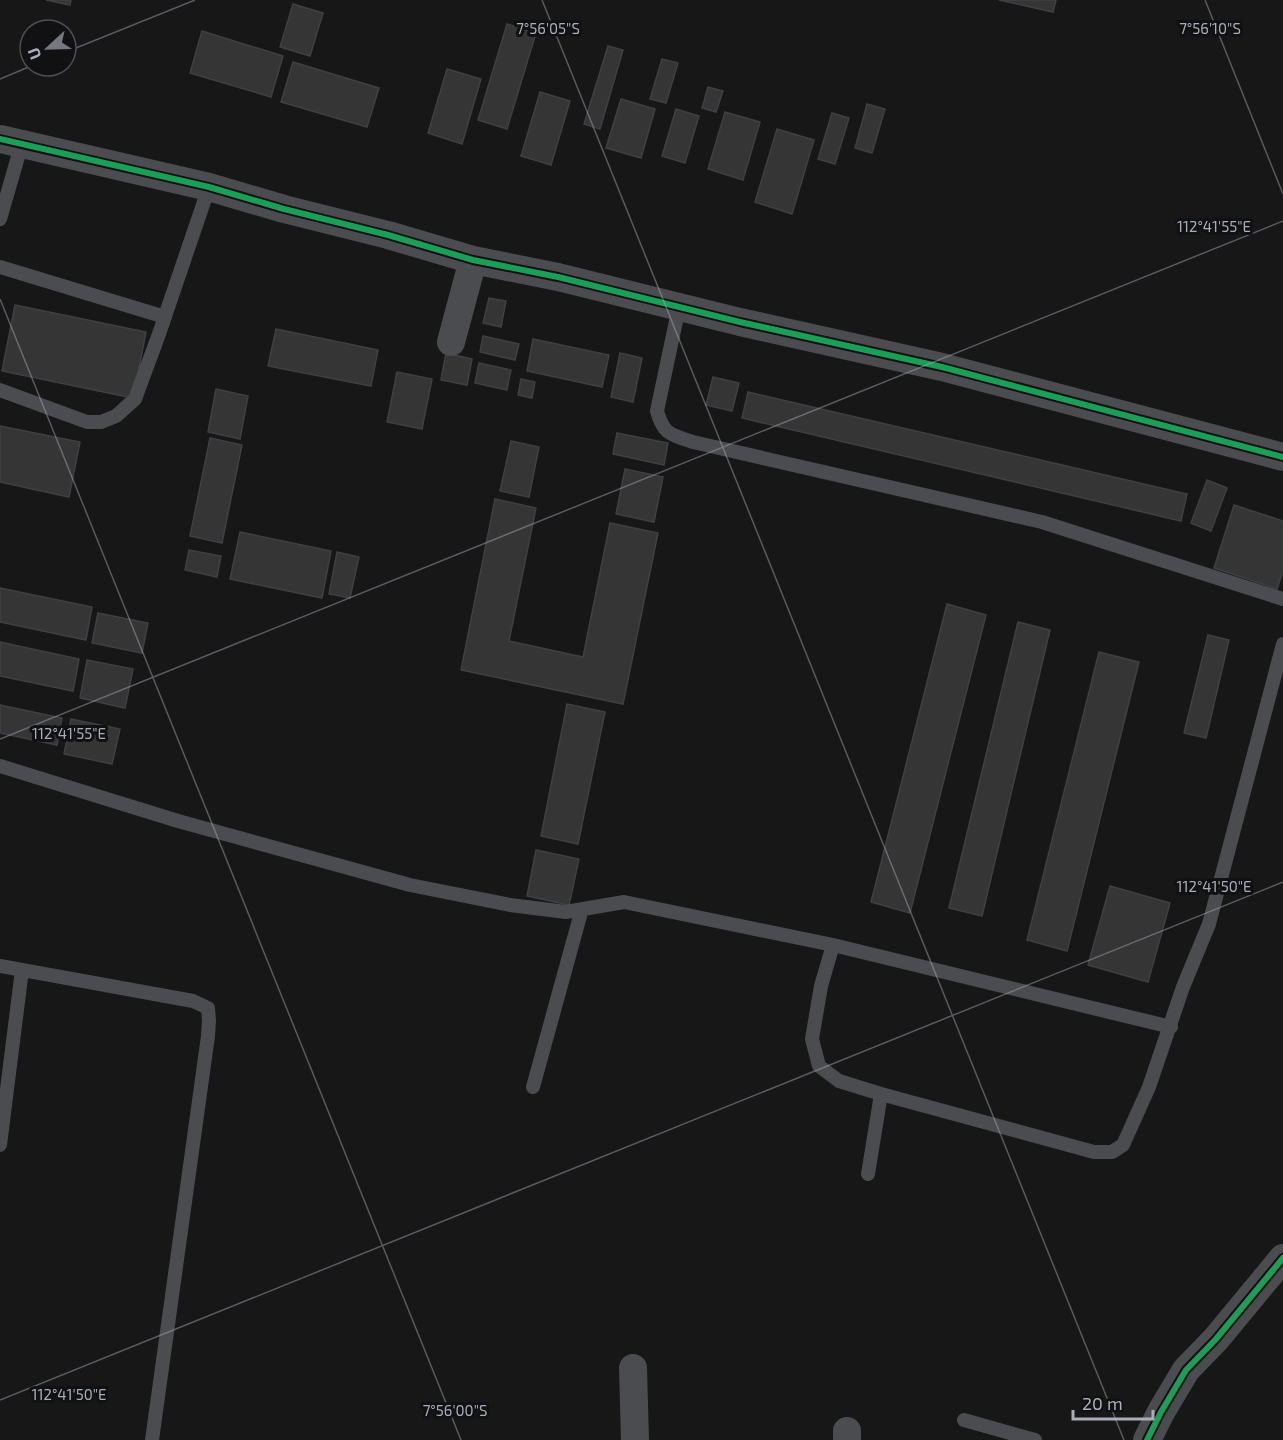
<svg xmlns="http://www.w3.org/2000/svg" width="1283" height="1440" viewBox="0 0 1283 1440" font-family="'Exo 2',sans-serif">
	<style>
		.building { fill: #353536; stroke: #3f4043; stroke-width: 1.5 }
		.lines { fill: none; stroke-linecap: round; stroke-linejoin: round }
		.lane { stroke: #4b4c50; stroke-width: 14 }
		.street { stroke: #4b4c50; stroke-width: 28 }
		.cycleway-casing { stroke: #111113; stroke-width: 10 }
		.cycleway { stroke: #1a9f57; stroke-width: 6 }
		.ticks { fill: none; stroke: #a8adb8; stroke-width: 1.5; stroke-opacity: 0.45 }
		.ticks-label { font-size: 15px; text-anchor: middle; fill: #a8adb8; stroke: #111113; stroke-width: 6; stroke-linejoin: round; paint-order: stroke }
	</style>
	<rect width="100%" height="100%" fill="#171717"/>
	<path class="building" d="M46 0H71L70 5Z
		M999 0H1056L1053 12Z
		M293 4 323 13 310 56 280 47Z
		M507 24 536 33 507 129 478 120Z
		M202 31 283 56 271 97 190 73Z
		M608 46 623 50 600 129 584 124Z
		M662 59 678 63 666 103 650 99Z
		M293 62 379 88 367 127 281 102Z
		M447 69 481 79 462 144 428 133Z
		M708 87 723 91 716 112 702 108Z
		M540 92 570 101 551 165 521 156Z
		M621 99 655 109 641 158 606 148Z
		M867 104 885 109 872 153 855 148Z
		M676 109 699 116 685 163 662 156Z
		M725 112 760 122 743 180 708 169Z
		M832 113 849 118 835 164 818 159Z
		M777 129 814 140 792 214 755 202Z
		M489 298 506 301 501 327 483 323Z
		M15 305 146 332 133 398 2 371Z
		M276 329 378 350 371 386 268 366Z
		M483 336 519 344 515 360 480 352Z
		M533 339 609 355 602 387 527 371Z
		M446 353 472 359 467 385 441 380Z
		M620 353 642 358 633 402 611 397Z
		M479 363 511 370 507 390 475 383Z
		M397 372 432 379 422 429 387 422Z
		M713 377 739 383 732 411 706 405Z
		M521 379 535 382 532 398 518 395Z
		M216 389 248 396 240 439 208 432Z
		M748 392 1187 494 1181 521 742 418Z
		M0 426 80 442 69 497 0 482Z
		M617 433 668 443 664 465 613 454Z
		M210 438 242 445 222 543 190 536Z
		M511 441 539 447 529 497 500 491Z
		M625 469 663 477 654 522 616 514Z
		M1207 480 1227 488 1211 531 1191 523Z
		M495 499 536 508 509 641 583 657 610 523 658 533 623 704 461 670Z
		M1234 505 1283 521V571L1277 589 1214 568Z
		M240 532 331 551 322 598 230 579Z
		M189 550 221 556 217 577 185 570Z
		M337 552 359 557 350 598 329 594Z
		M0 588 92 607 86 640 0 622Z
		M947 604 986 615 910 913 871 902Z
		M98 613 148 623 142 653 92 643Z
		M1018 622 1050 630 982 916 949 908Z
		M1208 635 1229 640 1206 738 1184 733Z
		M0 642 79 659 73 691 0 676Z
		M1099 652 1139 662 1067 951 1027 940Z
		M87 660 133 669 125 708 80 698Z
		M567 704 605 712 578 844 541 836Z
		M0 705 62 718 57 745 0 733Z
		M71 719 120 729 112 764 64 754Z
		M536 850 579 859 569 905 527 896Z
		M1110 886 1170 903 1148 982 1088 965Z"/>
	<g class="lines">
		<path class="lane" d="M0 219 22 143
			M0 267 165 317
			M679 307 657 411C663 434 671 435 693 442L1042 522 1283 599
			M0 390 87 422H101L116 416 135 399 159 334 209 187
			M0 766 178 821 410 885 510 905 566 912 624 902 833 945 1171 1027
			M833 945 821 986 812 1039 819 1066 839 1081 881 1094 1094 1152H1112L1123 1145 1149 1087 1183 987 1209 924 1283 644
			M0 966 193 1001 208 1008 209 1021 208 1036 152 1440
			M533 1087 582 909
			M0 1145 22 970
			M868 1174 881 1094
			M964 1420 1035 1440"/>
		<path class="street" d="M0 139 209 187 284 209 388 235 473 260 558 277 740 322 942 367 1283 457
			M451 342 473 260
			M633 1368 635 1440
			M847 1440V1431
			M1147 1440 1161 1412 1186 1370 1216 1339 1283 1258"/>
		<g class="cycleway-casing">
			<path id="cycleway" d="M0 139 209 187 284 209 388 235 473 260 558 277 740 322 942 367 1283 457
				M1147 1440 1161 1412 1186 1370 1216 1339 1283 1258"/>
		</g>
		<use href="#cycleway" class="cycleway"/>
	</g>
	<path class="ticks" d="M542 0 1124 1440M1205 0 1283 194M66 52 195 0M0 79 31 66M0 299 461 1440M0 739 1283 221M0 1400 1283 882"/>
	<g class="ticks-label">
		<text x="548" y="34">7°56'05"S</text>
		<text x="1210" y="34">7°56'10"S</text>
		<text x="1214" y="232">112°41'55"E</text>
		<text x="69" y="739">112°41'55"E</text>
		<text x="1214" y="892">112°41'50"E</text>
		<text x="69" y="1400">112°41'50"E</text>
		<text x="455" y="1416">7°56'00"S</text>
	</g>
	<g transform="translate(48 48) rotate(248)"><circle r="28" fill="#111113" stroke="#4d4f55" stroke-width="1.5"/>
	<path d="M0-4.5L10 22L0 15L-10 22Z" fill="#757880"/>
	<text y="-9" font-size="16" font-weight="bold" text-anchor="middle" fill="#a8adb8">U</text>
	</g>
	<path d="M1073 1410v9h80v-9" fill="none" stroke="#a8adb8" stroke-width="3"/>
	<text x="1082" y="1410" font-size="18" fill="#a8adb8" stroke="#111113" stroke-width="4.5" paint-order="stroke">20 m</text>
</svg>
